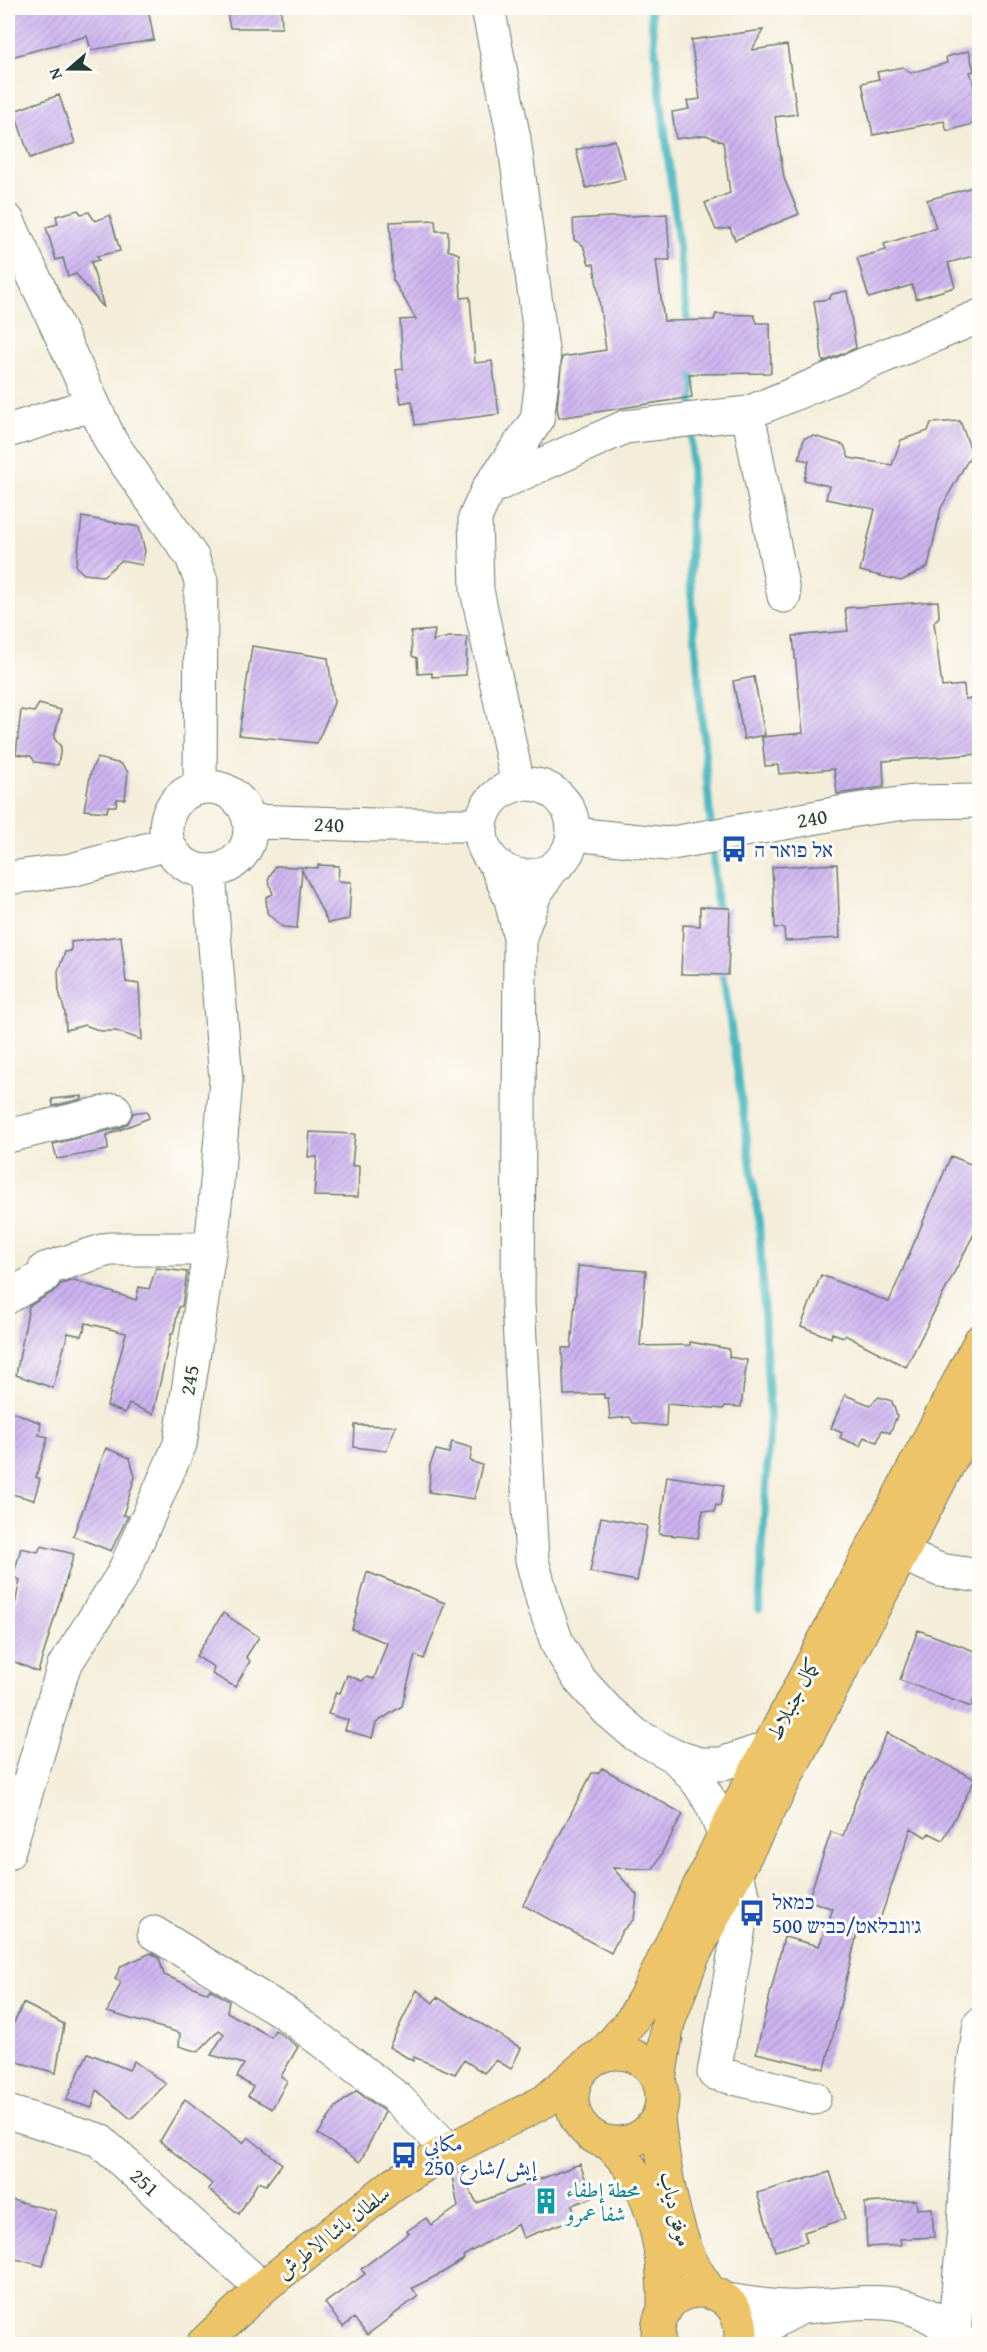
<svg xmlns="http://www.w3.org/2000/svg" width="987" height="2352" viewBox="0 0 987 2352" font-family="'Gentium Book Plus',Amiri,'Frank Ruhl Libre',serif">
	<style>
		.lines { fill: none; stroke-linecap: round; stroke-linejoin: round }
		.stream { stroke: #49b8c0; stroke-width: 8 }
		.building { fill: url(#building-hatch) }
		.minor-casing { stroke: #6a7b6e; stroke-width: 35 }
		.major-casing { stroke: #6a7b6e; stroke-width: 35 }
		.minor { stroke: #fff; stroke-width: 33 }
		.major { stroke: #eec469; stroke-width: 33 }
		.labels { text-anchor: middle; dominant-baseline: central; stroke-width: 6; stroke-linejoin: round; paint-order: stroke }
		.street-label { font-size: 21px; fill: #1f3d34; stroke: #fdfcf7 }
		.transit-label { font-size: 21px; fill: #164399; stroke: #fdfcf7; text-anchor: start }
		.culture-label { font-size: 21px; fill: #0d838f; stroke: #fdfcf7; text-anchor: start }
	</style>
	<defs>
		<pattern id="building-hatch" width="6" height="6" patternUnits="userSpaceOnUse" patternTransform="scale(1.5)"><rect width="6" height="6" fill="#ceb4f1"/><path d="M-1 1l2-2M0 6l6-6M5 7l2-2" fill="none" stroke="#a794c4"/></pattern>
	</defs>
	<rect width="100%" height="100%" fill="#fdfcf7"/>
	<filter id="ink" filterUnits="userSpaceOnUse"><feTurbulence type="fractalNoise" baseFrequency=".0167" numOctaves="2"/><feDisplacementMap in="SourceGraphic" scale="12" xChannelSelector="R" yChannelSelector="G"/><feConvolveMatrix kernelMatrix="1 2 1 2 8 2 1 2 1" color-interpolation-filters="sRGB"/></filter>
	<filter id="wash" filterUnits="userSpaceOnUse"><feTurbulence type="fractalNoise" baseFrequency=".008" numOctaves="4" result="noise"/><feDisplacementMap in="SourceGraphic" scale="24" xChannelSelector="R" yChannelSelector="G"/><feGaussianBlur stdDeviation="1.35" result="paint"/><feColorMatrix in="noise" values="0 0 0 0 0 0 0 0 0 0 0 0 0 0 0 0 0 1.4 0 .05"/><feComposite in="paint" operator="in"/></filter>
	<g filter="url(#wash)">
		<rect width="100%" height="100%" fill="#f4edd9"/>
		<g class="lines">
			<path class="stream" d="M650 8 689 331
				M692 411V363
				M692 426 690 577 711 828
				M712 843 718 917
				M722 965 759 1222 770 1418 759 1609"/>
		</g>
		<g id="blocks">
			<path class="building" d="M8 8H148L154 40 91 50 87 36 8 58Z
				M226 8H281L282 28H230Z
				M763 30 752 50 787 45 797 114 775 117 784 178 799 214 735 240 730 228 716 230 705 203 730 193 723 142 706 135 676 139 672 112 689 109 687 101 700 99 691 40Z
				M969 51 974 71 970 72 980 107V122L947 131 944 121 873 135 862 83 879 79 877 72 903 67 910 73 947 63 946 57Z
				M59 95 75 143 30 158 14 111Z
				M615 140 625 179 586 188 576 150Z
				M980 185V254L948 263 955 287 916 299 912 285 869 298 857 258 886 250 884 244 936 228 927 200Z
				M78 210 81 214 89 212 95 221 110 215 120 251 97 256 99 260 91 262 104 308 76 274 68 277 63 258 56 260 46 227 58 224 56 216Z
				M667 214 670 260H656L664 321 714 320 716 314 754 315 757 323H770L771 373 689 374 692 397 559 418 557 408 562 357 606 350 594 264H589L583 245 574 240 573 219Z
				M435 220 436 231H448V250L459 254 461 298 470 297 475 363 492 361 499 414 415 425 412 401 401 403 396 370 403 369 400 320 416 319 393 280 390 222Z
				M847 291 856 348 823 362 814 301 829 299 832 294Z
				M960 421 972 453 941 508 928 567 901 581 860 571 875 509 826 499 829 486 804 480 809 461 799 459 804 438 814 436 844 445 849 458 892 465 901 440 928 431 931 423Z
				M82 517 139 527 145 551 142 565 121 561 103 576 84 574 76 567Z
				M938 601 939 617 934 622 942 687 964 685 965 699 980 698V754L883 761 884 787 837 794 834 769 779 774 778 765 765 766 762 737 803 733 793 636 848 631 845 608Z
				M435 630 433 641 449 637H467L466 675 432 677V673L418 674 417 658 412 656 411 632Z
				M252 646 328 658 334 703 317 743 239 735Z
				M754 677 765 735 744 739 733 681Z
				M39 704 61 710 54 738 61 747 58 765 35 762 31 756 16 754 21 710 34 712Z
				M97 758 121 764 128 772 125 799H117L116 806H108L107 812 84 810 91 771Z
				M837 864 840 938 785 941 784 928H775L772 867Z
				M318 865 339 866 338 881 351 882 349 919 328 923 302 870 297 928 283 927 267 913 266 897 273 894 268 880 275 866 318 868Z
				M700 907 730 908 728 975 681 974 683 925 700 926Z
				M121 936 126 982 139 984 142 1040 116 1031H101L85 1025 66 1030 65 1013 59 991 58 971 65 952 71 951V942Z
				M82 1096V1099L53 1106 52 1099Z
				M147 1111 149 1118 107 1135 108 1150 57 1159 53 1144 119 1128 128 1123 133 1113Z
				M310 1132 355 1134 352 1166H359L358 1197 314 1196 317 1157H308Z
				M951 1156 980 1168V1222L906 1367 845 1335 844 1337 832 1333 831 1338 801 1326 821 1275 889 1302Z
				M578 1266 646 1271 640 1346 690 1345V1342L729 1349V1357L747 1360 741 1407 725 1406 723 1409 667 1404 666 1426 633 1423 630 1417 610 1419 608 1398H604V1394L564 1395 562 1348H571Z
				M156 1268 187 1272 182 1306 179 1307 173 1334H171L153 1414 129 1404 125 1413 107 1406 126 1333 86 1323 82 1336 68 1333 53 1388 16 1375 29 1306 53 1292 61 1284 74 1280 136 1300 139 1287 149 1289Z
				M845 1395 870 1405 879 1397 892 1401 897 1416 890 1433 882 1430 877 1442 864 1437 860 1446 840 1438 842 1433 831 1428Z
				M8 1410 41 1423 39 1435 48 1437 36 1477 40 1479 34 1500 8 1493Z
				M355 1425 396 1426 386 1451 354 1447Z
				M452 1442 472 1448 470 1461 482 1465 474 1499 429 1492 430 1465 436 1450 449 1453Z
				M106 1448 130 1458 135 1477 123 1515 128 1516 111 1551 73 1536Z
				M667 1476 724 1485 720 1506 716 1505 714 1512 703 1510 698 1538 659 1534Z
				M601 1517 647 1526 637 1581 590 1572Z
				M41 1546 74 1554 38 1672 8 1659V1623L11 1624 20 1580 13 1577 21 1548 38 1552Z
				M367 1572 445 1603 424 1659 415 1655 402 1706 376 1723 372 1738 345 1730 348 1720 328 1714 336 1692 340 1693 347 1675 362 1681 366 1677 374 1679 387 1643 352 1629Z
				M223 1613 259 1637 246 1657 250 1661 235 1687 212 1674 214 1667 196 1656Z
				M918 1630 980 1653V1684L971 1707 900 1680Z
				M887 1733 975 1779 943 1840 929 1833 926 1837 911 1828 876 1931 859 1925 825 2069 756 2053 784 1937 819 1946 833 1909 808 1900 831 1832 843 1836 858 1794Z
				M602 1768 683 1814 653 1869 613 1868 637 1895 634 1919 622 1931 611 1953 523 1905 592 1773H598Z
				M151 1953 159 1958 164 1975 208 1993 210 1989 229 2001 227 2012 271 2037 275 2030 298 2047 281 2076 287 2081 272 2109 248 2096 253 2087 237 2077 244 2064 211 2055 224 2034 219 2030 198 2052 179 2046 180 2033 107 2012 121 1982 115 1979 121 1966Z
				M417 1990 433 2003 437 1997 521 2048 511 2069 496 2060 484 2073 464 2060 455 2074 414 2057 413 2061 389 2047Z
				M23 2003 64 2024 56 2073 14 2061 15 2054 8 2052V2022L14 2023Z
				M88 2053 129 2070 134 2061 166 2084 131 2119 97 2090 92 2108 66 2100Z
				M356 2091 385 2112 360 2162 318 2134 336 2107Z
				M185 2099 243 2143 248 2137 282 2164 266 2185 258 2182 239 2214 208 2189 212 2184 160 2141Z
				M580 2164 592 2198 572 2205 576 2218 523 2238 518 2224 463 2256 464 2259 442 2273 412 2288 418 2296 367 2335 354 2318 343 2327 325 2303 365 2274 361 2269 409 2233 407 2231 426 2218 431 2225 458 2207 451 2171 456 2167 477 2203Z
				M830 2172 845 2219 804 2232 807 2242 775 2251 757 2193Z
				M8 2199 56 2211 43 2266 8 2257Z
				M916 2200 917 2209 932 2208 934 2237 900 2239 901 2245 867 2247 865 2203Z"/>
		</g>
	</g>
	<g filter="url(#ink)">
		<use href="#blocks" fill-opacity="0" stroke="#6a7b6e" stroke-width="1.5"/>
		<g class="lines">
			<g class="minor-casing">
				<path id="minor" d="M488 8 514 139 544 364 537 420 488 489 475 518 477 590 518 784
					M8 221 111 442 192 557 201 581 200 788
					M748 413 784 596
					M8 431 93 404
					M488 489 625 427 748 413 980 316
					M481 830a46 46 0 1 1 92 0a46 46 0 1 1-92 0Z
					M166 829a42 42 0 1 1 84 0a42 42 0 1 1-84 0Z
					M249 821 375 825H481
					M574 834 667 844 856 810 913 802 980 801
					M496 865 511 900 520 937 535 894 551 870
					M8 878 71 870 168 844
					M520 937 518 1303 532 1560 544 1605 558 1645 579 1679 607 1710 636 1735 674 1756 700 1764H721L768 1748
					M8 1136 115 1110
					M8 1297 44 1276 45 1269 109 1249H210
					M901 1554 940 1570 980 1576
					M674 1756C701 1782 712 1800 724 1835
					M8 1853 64 1666 123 1574 180 1444 213 1227 226 1080 209 872
					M735 1874 744 1898 714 2073 814 2098
					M154 1933 285 2013 397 2098 449 2150
					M8 2112 99 2140 262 2288
					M727 2300C752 2304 776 2308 801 2307 867 2304 913 2288 964 2344
					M954 2334 964 2229 971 2085 980 2024
					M742 2344 777 2320 802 2307"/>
			</g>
			<g class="major-casing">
				<path id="major" d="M572 2098a45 45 0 1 1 90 0a45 45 0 1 1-90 0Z
					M603 2054 632 2020 648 1992 739 1804 980 1341
					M659 2080 668 2023 692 1958 980 1403
					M658 2119C663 2161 672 2219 689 2257 694 2270 703 2281 711 2293
					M609 2143C617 2152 627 2161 633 2172 658 2212 665 2265 664 2312
					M203 2344 262 2288 395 2183 449 2150 545 2101 580 2070
					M659 2344C648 2273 751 2274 740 2344"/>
			</g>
			<use href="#minor" class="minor"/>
			<use href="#major" class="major"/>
		</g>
	</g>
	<defs>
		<g id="bus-bare" transform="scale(2.07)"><path d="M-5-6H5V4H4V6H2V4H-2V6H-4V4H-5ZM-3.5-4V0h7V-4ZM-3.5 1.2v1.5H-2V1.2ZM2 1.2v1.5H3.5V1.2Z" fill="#1a4fb4" stroke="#fdfcf7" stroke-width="2.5" paint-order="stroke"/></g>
		<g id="building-bare" transform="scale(2.07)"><path d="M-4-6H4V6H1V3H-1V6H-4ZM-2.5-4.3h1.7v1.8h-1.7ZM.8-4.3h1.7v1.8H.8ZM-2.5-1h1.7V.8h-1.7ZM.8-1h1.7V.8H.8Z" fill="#0f9aa8" stroke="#fdfcf7" stroke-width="2.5" paint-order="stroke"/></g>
	</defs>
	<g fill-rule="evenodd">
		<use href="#bus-bare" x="734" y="849"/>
		<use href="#bus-bare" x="752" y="1913"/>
		<use href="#bus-bare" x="404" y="2155"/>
		<use href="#building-bare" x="546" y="2201"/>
	</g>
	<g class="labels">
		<g class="street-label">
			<text transform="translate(812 818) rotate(-10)">240</text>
			<text transform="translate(329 824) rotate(2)">240</text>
			<text transform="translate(189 1380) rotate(-81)">245</text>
			<text transform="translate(793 1699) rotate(-62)">كمال جنبلاط</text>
			<text transform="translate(145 2182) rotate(42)">251</text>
			<text transform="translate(676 2209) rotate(76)">موفق دياب</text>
			<text transform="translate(333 2232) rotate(-38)">سلطان باشا الاطرش</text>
		</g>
		<g class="transit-label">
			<text x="754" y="849">אל פואר ה</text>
			<text x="772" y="1901">כמאל<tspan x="772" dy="24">ג׳ונבלאט/כביש 500</tspan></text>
			<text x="424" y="2143">مكابي<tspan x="424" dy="24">إيش/شارع 250</tspan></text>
		</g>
		<g class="culture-label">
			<text x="566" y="2189">محطة إطفاء<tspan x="566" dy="24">شفا عمرو</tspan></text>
		</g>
	</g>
	<rect width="987" height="2352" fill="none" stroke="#fdfcf7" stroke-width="30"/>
	<g transform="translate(69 69) rotate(250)" stroke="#fdfcf7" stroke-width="4.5" paint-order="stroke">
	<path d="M0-4.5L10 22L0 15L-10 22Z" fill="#1f3d34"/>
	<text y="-9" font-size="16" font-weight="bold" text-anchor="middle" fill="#1f3d34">N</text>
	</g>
</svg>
